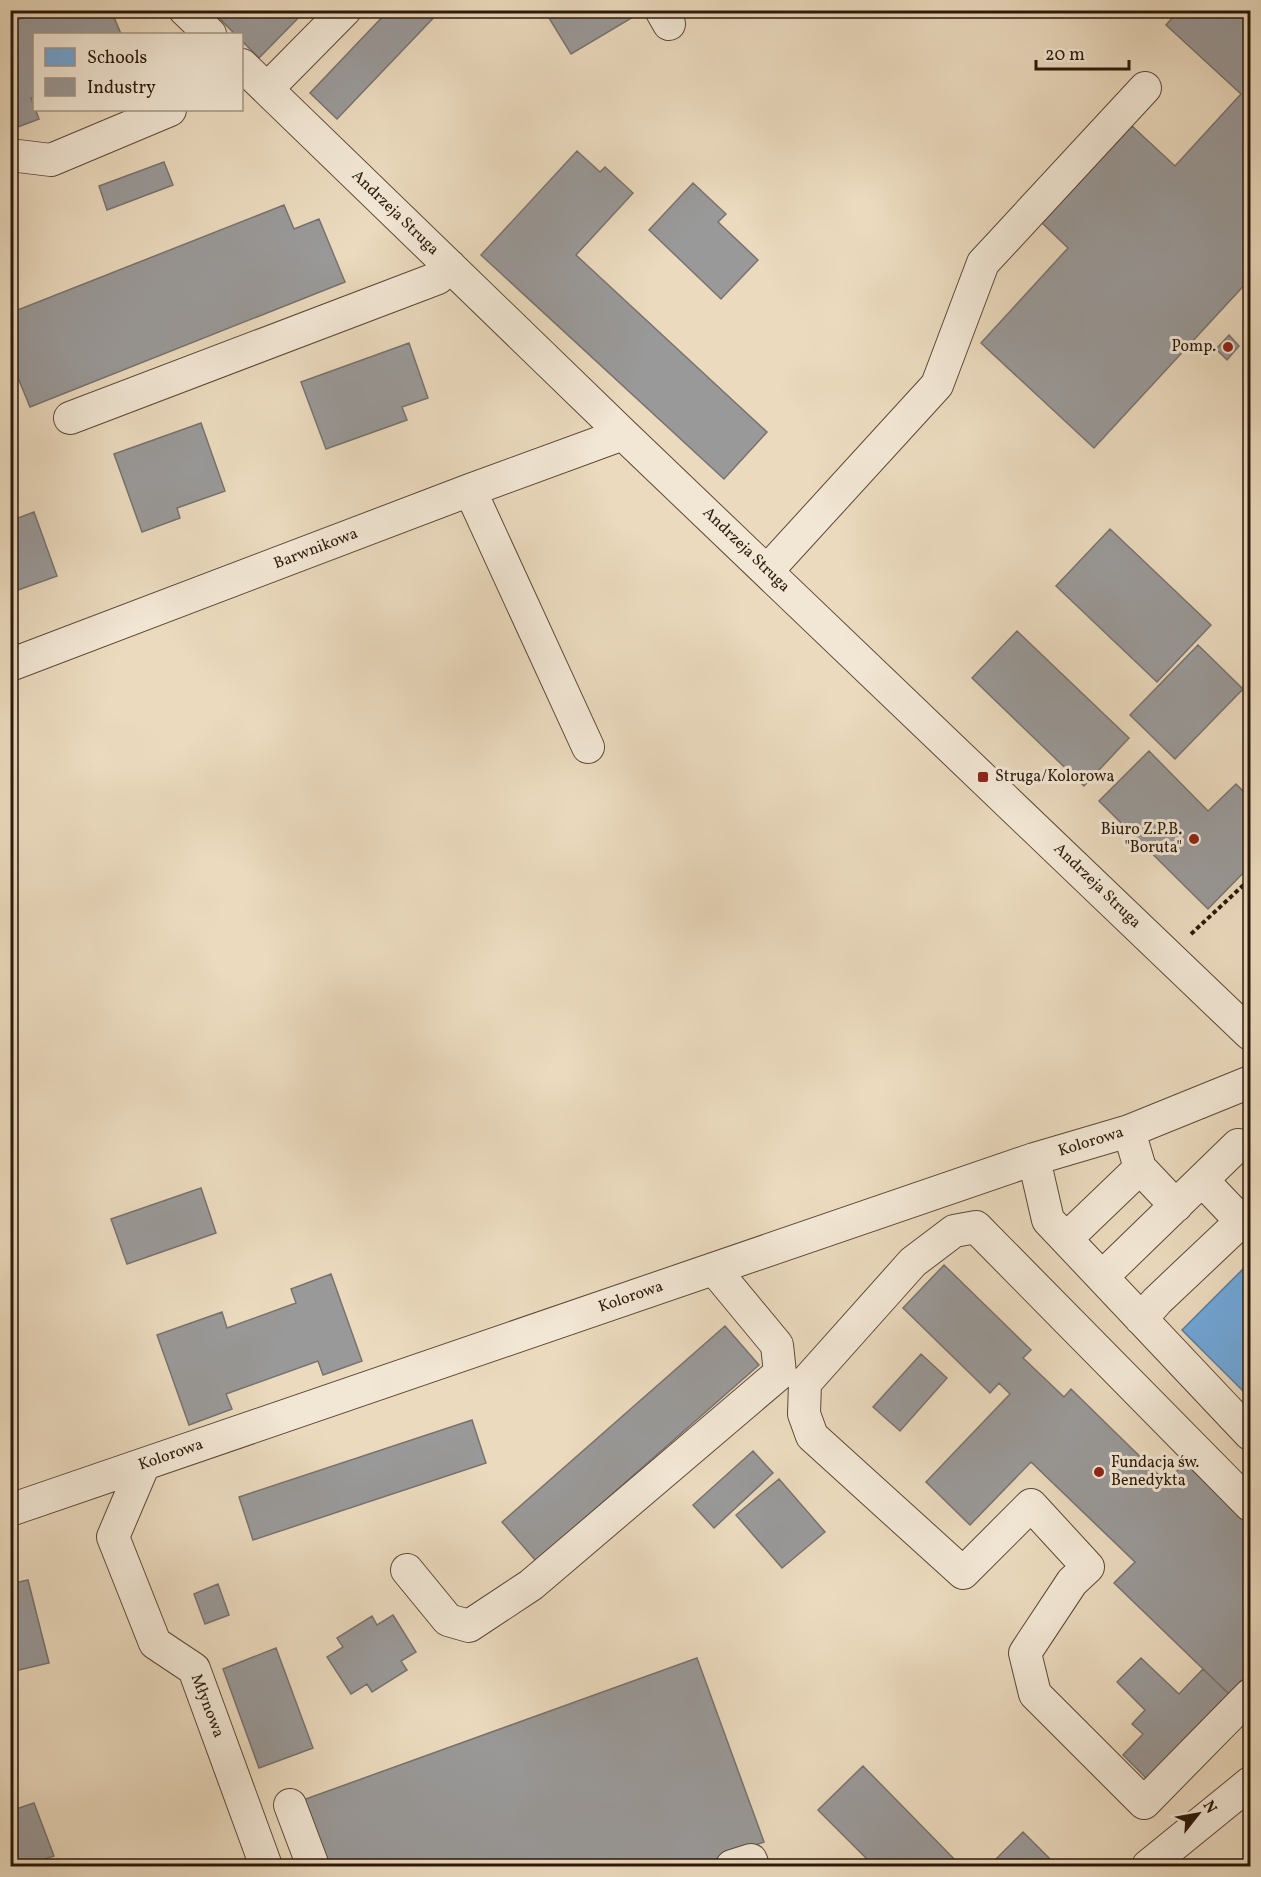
<svg xmlns="http://www.w3.org/2000/svg" width="1261" height="1877" viewBox="0 0 1261 1877" font-family="Vollkorn,serif">
	<style>
		.schools { fill: #6fa8dc; stroke: #5b7d9c; stroke-width: 1.5 }
		.industry { fill: #999; stroke: #78736e; stroke-width: 1.5 }
		.lines { fill: none; stroke-linecap: round; stroke-linejoin: round }
		.minor-casing { stroke: #5c4936; stroke-width: 34 }
		.path { stroke: #2c1908; stroke-width: 4; stroke-dasharray: 4.5 3; stroke-linecap: butt }
		.minor { stroke: #f2e7d5; stroke-width: 32 }
		.poi-dot { fill: #8f2418; stroke: #f2e7d5; stroke-width: 2 }
		.labels { text-anchor: middle; dominant-baseline: central; stroke-width: 6; stroke-linejoin: round; paint-order: stroke }
		.street-label { font-size: 16px; fill: #2c1908; stroke: #f2e7d5 }
		.poi-label { font-size: 16px; fill: #2c1908; stroke: #f2e7d5; text-anchor: end }
	</style>
	<rect width="100%" height="100%" fill="#ebdabe"/>
	<filter id="stains"><feTurbulence type="fractalNoise" baseFrequency=".00333" numOctaves="4"/><feColorMatrix values="0 0 0 0 .2 0 0 0 0 .09 0 0 0 0 .02 0 0 0 .5 -.17"/></filter>
	<radialGradient id="worn" r=".72"><stop offset=".6" stop-color="#630" stop-opacity="0"/><stop offset="1" stop-color="#630" stop-opacity=".3"/></radialGradient>
	<path class="schools" d="M1250 1262V1390L1246 1394 1182 1330Z"/>
	<path class="industry" d="M42 10H111L121 34H34V97L31 98 39 119 10 130V23Z
		M214 10H306L259 58 242 41V34H235L213 12Z
		M389 10H441L337 119 310 93Z
		M561 10H639L640 13 571 54 549 18Z
		M1179 10H1250V279L1094 448 981 343 1068 248 1042 223 1132 126 1175 166 1241 94 1166 25Z
		M577 151 600 172 605 167 633 193 576 255 767 432 724 479 481 255Z
		M164 162 173 185 107 210 99 186Z
		M693 183 726 214 718 222 758 260 721 299 649 230Z
		M284 205 294 229 319 219 345 282 30 407 10 358V313Z
		M1229 335 1239 346 1227 360 1216 349Z
		M409 343 428 398 402 407 407 420 326 449 301 382Z
		M201 423 225 491 177 508 180 518 142 532 114 454Z
		M34 512 57 576 10 593V521Z
		M1110 529 1211 625 1157 682 1056 586Z
		M1017 631 1129 738 1084 786 972 678Z
		M1198 645 1243 689 1175 759 1130 715Z
		M1149 751 1208 811 1236 784 1250 798V866L1208 909 1099 801Z
		M201 1188 216 1233 127 1264 111 1219Z
		M944 1265 1031 1350 1023 1358 1064 1397 1071 1389 1166 1482 1185 1463 1250 1526V1672L1229 1694 1114 1583 1135 1562 1031 1462 970 1525 926 1482 1010 1394 999 1383 990 1393 903 1308Z
		M331 1274 362 1361 323 1375 318 1361 226 1394 232 1409 189 1425 157 1335 222 1312 227 1328 296 1303 291 1289Z
		M725 1326 759 1365 536 1561 502 1522Z
		M921 1354 947 1378 900 1431 873 1407Z
		M472 1420 486 1463 253 1540 239 1497Z
		M753 1451 773 1473 714 1528 693 1505Z
		M779 1479 825 1532 782 1568 736 1515Z
		M28 1580 49 1663 10 1672V1584Z
		M218 1584 229 1615 205 1624 194 1594Z
		M393 1615 416 1652 401 1661 407 1670 372 1692 367 1684 351 1694 327 1657 343 1647 337 1638 372 1616 377 1625Z
		M276 1648 313 1748 259 1768 223 1669Z
		M697 1658 764 1842 695 1866H327L303 1800Z
		M1141 1658 1179 1694 1203 1669 1229 1694 1147 1779 1123 1755 1143 1734 1132 1724 1145 1710 1117 1682Z
		M863 1766 960 1865 958 1866H874L818 1810Z
		M34 1803 54 1856 24 1866H10V1811Z
		M1023 1832 1057 1866H989Z"/>
	<g class="lines">
		<g class="minor-casing">
			<path id="minor" d="M185 10 210 34
				M661 10 669 24
				M242 65 623 434 1250 1034
				M267 89 345 10
				M10 155 51 160 170 110
				M70 418 438 278 450 266
				M470 490 588 747
				M767 571 937 385 983 263 1145 88
				M10 665 470 490 623 434
				M1034 1159 1048 1220 1250 1434
				M1140 1168 1176 1206
				M1202 1180 1241 1221
				M1066 1239 1140 1168 1129 1131
				M1102 1277 1238 1145
				M1141 1319 1157 1301 1250 1213
				M144 1464 113 1537 155 1643 194 1669 266 1866
				M1250 1505 976 1227 954 1231 913 1262 805 1383 804 1414 812 1436 963 1573 1031 1505 1088 1567 1072 1582 1025 1653 1035 1694 1144 1803 1250 1695
				M10 1510 1034 1159 1129 1131 1250 1082
				M407 1570 448 1620 469 1626 531 1585 780 1373 777 1345 714 1269
				M290 1805 313 1866
				M732 1866 751 1860 753 1866
				M1148 1866 1250 1783"/>
		</g>
		<path class="path" d="M1191 934 1250 879"/>
		<use href="#minor" class="minor"/>
	</g>
	<g class="poi-dot">
		<circle cx="1228" cy="347" r="6"/>
		<rect x="977" y="771" width="12" height="12" rx="3"/>
		<circle cx="1194" cy="839" r="6"/>
		<circle cx="1099" cy="1472" r="6"/>
	</g>
	<g class="labels">
		<g class="street-label">
			<text transform="translate(395 213) rotate(44)">Andrzeja Struga</text>
			<text transform="translate(316 549) rotate(-21)">Barwnikowa</text>
			<text transform="translate(746 550) rotate(44)">Andrzeja Struga</text>
			<text transform="translate(1097 886) rotate(44)">Andrzeja Struga</text>
			<text transform="translate(1091 1142) rotate(-17)">Kolorowa</text>
			<text transform="translate(631 1297) rotate(-19)">Kolorowa</text>
			<text transform="translate(171 1455) rotate(-19)">Kolorowa</text>
			<text transform="translate(207 1706) rotate(69)">Młynowa</text>
		</g>
		<g class="poi-label">
			<text x="1216" y="347">Pomp.</text>
			<text x="995" y="777" text-anchor="start">Struga/Kolorowa</text>
			<text x="1182" y="830">Biuro Z.P.B.<tspan x="1182" dy="18">"Boruta"</tspan></text>
			<text x="1111" y="1463" text-anchor="start">Fundacja św.<tspan x="1111" dy="18">Benedykta</tspan></text>
		</g>
	</g>
	<rect width="1261" height="1877" fill="none" stroke="#ebdabe" stroke-width="36"/>
	<rect x="12" y="12" width="1237" height="1853" fill="none" stroke="#2c1908" stroke-width="3"/>
	<rect x="18" y="18" width="1225" height="1841" fill="none" stroke="#2c1908" stroke-width="1.5"/>
	<rect x="33" y="33" width="210" height="78" fill="#f2e7d5" stroke="#a39583" stroke-width="1.5"/>
	<rect x="45" y="48" width="30" height="18" fill="#6fa8dc" stroke="#a39583" stroke-width="1.5"/>
	<text x="87" y="63" font-size="18" fill="#2c1908">Schools</text>
	<rect x="45" y="78" width="30" height="18" fill="#999999" stroke="#a39583" stroke-width="1.5"/>
	<text x="87" y="93" font-size="18" fill="#2c1908">Industry</text>
	<g transform="translate(1198 1814) rotate(59)" stroke="#f2e7d5" stroke-width="4.5" paint-order="stroke">
	<path d="M0-4.5L10 22L0 15L-10 22Z" fill="#2c1908"/>
	<text y="-9" font-size="16" font-weight="bold" text-anchor="middle" fill="#2c1908">N</text>
	</g>
	<path d="M1036 60v9h93v-9" fill="none" stroke="#2c1908" stroke-width="3"/>
	<text x="1045" y="60" font-size="18" fill="#2c1908" stroke="#f2e7d5" stroke-width="4.5" paint-order="stroke">20 m</text>
	<rect width="100%" height="100%" filter="url(#stains)"/>
	<rect width="100%" height="100%" fill="url(#worn)"/>
</svg>
